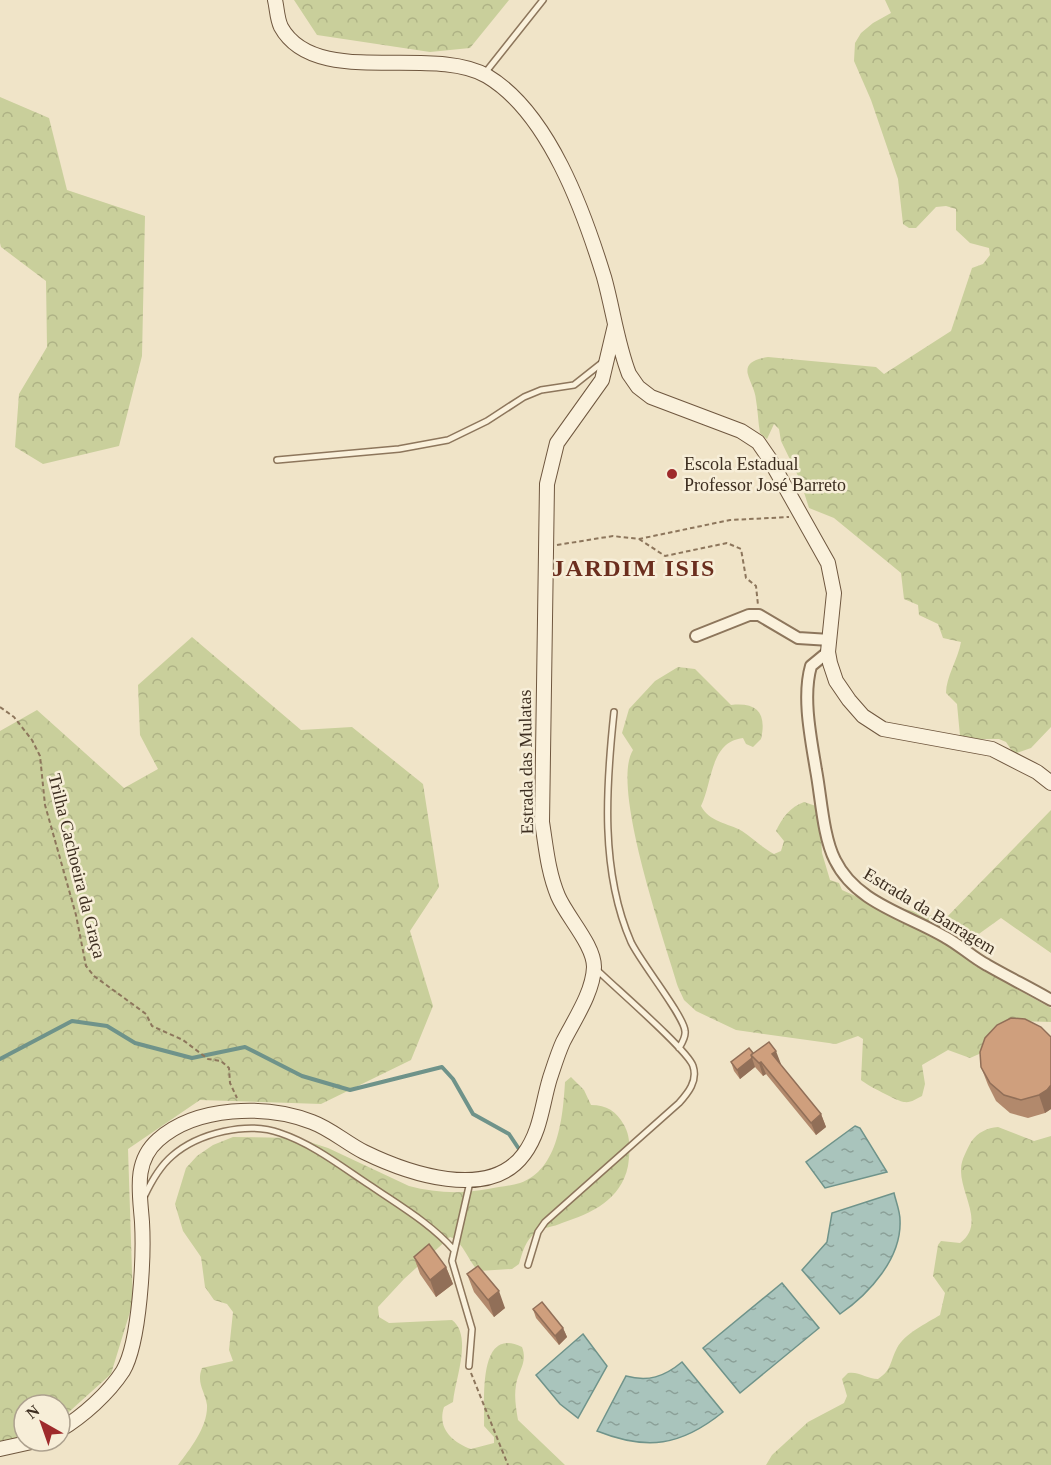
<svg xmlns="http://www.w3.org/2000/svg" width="1051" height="1465" viewBox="0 0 1051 1465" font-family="Georgia,serif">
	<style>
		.forest { fill: url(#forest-crowns) }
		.water { fill: url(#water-ripples); stroke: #6f938a; stroke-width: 1.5 }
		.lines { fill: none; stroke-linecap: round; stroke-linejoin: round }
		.stream { stroke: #6f938a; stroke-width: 4 }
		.lane-casing { stroke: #8d765c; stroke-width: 8 }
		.street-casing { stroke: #8d765c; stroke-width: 14 }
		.secondary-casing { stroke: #6f573f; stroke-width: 16 }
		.path { stroke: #8d765c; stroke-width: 2; stroke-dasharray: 4.5 3; stroke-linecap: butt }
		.lane { stroke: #faf1dc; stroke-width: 5 }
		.street { stroke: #faf1dc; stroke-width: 10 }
		.secondary { stroke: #faf1dc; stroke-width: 14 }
		.wall { fill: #b2896c }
		.shaded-wall { fill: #916f58 }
		.building { fill: #cf9f7d; stroke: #916f58; stroke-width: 1.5 }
		.poi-dot { fill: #9e2a2b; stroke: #f7eed8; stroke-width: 2 }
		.labels { text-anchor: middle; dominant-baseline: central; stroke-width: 5; stroke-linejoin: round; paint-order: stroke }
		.poi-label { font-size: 18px; fill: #3d2e20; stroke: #f7eed8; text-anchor: start }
		.street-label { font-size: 18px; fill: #3d2e20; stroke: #f7eed8 }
		.district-label { font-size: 24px; font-weight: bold; letter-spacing: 1.5px; fill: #6b2e1e; stroke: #f7eed8 }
	</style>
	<defs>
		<pattern id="forest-crowns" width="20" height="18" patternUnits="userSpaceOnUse" patternTransform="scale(1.5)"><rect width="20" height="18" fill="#c9cf9b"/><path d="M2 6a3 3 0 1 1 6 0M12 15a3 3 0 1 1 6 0" fill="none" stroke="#aeb285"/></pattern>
		<pattern id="water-ripples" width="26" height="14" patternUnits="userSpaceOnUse" patternTransform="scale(1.5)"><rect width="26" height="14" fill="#a9c4bc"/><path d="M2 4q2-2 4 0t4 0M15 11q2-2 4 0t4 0" fill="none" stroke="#8ba098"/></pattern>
	</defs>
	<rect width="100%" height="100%" fill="#f0e4c8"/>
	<path class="forest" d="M294 0H509L470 48 430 52 317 35Z
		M885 0H1051V727L1031 748 1014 754 1006 742 999 739H963L960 736 957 704 946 693C946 677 958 659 961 642L943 638 938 624 919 615 918 605 904 599 901 573 834 518 809 508 800 480 781 441 779 429 774 424 767 439 760 433C758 422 758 411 756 400 755 381 731 363 768 357L876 367 884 374 951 331 972 268 983 264 990 255 989 248 970 243 956 230V209L946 206 936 207 916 228H909L903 224 898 179 871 100 854 61 855 43 861 33 873 23 891 13Z
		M0 97 49 118 67 190 145 216 142 356 119 446 43 464 15 447 19 394 47 347 46 281 1 247 0 243Z
		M192 637 301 730 352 727 423 784 439 887 410 931 433 1006 411 1060 321 1104 200 1100 128 1149 133 1302 111 1374 60 1420V1405H24V1436L0 1442V731L37 710 124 788 158 769 140 735 138 685Z
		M678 667 695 669 731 705C757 702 767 713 761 739L753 747 746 744 743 738C710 742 713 781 701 806 709 822 728 823 742 831 753 838 762 848 774 854L781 851 784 841 776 831C782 818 790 807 804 802L819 807 822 853 830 880 839 883 842 890 860 898 945 919 1051 810V953L1001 918 969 941 974 965 1051 1008V1022L1013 1021 986 1051 970 1058 948 1050 922 1065 925 1084 922 1096C916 1099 911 1103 904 1102 899 1102 865 1084 861 1080L863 1039 858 1036 836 1044 736 1030 696 1011 684 1000 678 987C665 942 610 786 633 750L622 733 629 709 655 681Z
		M571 1077 584 1090 591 1105C607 1105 616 1111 624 1125 631 1137 630 1152 628 1166 621 1200 592 1213 562 1223 554 1227 543 1227 536 1232 525 1241 523 1251 519 1264L512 1269 479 1271C468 1262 464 1242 450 1237L404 1279 378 1307 379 1317 389 1323 452 1320C473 1336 455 1379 453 1402L444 1407C437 1428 452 1442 471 1449L494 1443V1437L484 1426C485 1401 477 1325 522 1347 528 1363 518 1370 516 1385 514 1397 516 1408 518 1420L565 1465H178C190 1449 208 1427 207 1405 205 1391 196 1383 202 1368L233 1361 229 1350 233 1312 227 1304 214 1300 205 1287 201 1257 183 1231 175 1204 186 1168 197 1156 213 1145 233 1137 297 1138 328 1148 409 1186C435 1193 462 1194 488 1189 498 1187 510 1186 520 1183 559 1170 563 1115 565 1082Z
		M998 1127 1034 1141 1051 1136V1465H766L772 1455 808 1422 844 1403 847 1396 842 1379 848 1373C859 1371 867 1379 878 1379 892 1370 890 1361 897 1348 904 1334 927 1323 940 1315L945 1293 933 1276 938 1245 941 1241 960 1243C986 1224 960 1194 961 1169 961 1160 967 1150 971 1142 978 1132 987 1128 998 1127Z"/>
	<path class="water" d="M855 1126 860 1128 887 1172 825 1188 806 1162Z
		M894 1193C896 1202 900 1211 900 1220 902 1258 869 1294 840 1314L802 1270 827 1242 832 1213Z
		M782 1283 819 1328 740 1393 703 1348Z
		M583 1334 607 1366 578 1418 560 1404 536 1375Z
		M682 1362 723 1412C681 1446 647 1451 597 1431L626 1376C648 1382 664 1377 682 1362Z"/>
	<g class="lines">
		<path class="stream" d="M0 1059 72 1021 107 1026 135 1043 192 1058 245 1047 302 1076 350 1090 442 1067 453 1079 473 1114 509 1134 521 1152"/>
		<g class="lane-casing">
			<path id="lane" d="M485 73 543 0
				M277 460 399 449 448 440 487 421 524 397 541 390 574 385 603 362
				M614 712C606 787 600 871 631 942 641 963 684 1016 685 1031 686 1037 682 1043 679 1048
				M144 1197C151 1182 159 1167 172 1156 198 1133 248 1121 280 1133 313 1144 342 1167 371 1186 400 1206 430 1223 454 1250
				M528 1265 538 1232 545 1222 679 1103C688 1093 698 1081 693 1066 688 1050 612 985 595 968
				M469 1366 472 1329 452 1261 470 1182"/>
		</g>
		<g class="street-casing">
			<path id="street" d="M696 636 749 615H759L798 638 830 640
				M828 652 811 666C802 697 811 739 816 770 821 796 823 837 835 860 856 903 906 914 945 937 960 945 972 957 987 965 1008 977 1030 988 1051 1000"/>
		</g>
		<g class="secondary-casing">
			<path id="secondary" d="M275 0C277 8 277 19 281 27 315 89 432 44 487 76 549 113 584 212 604 277 613 309 617 343 629 374L638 387 651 397 741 431 758 442 769 458 828 563 834 593 828 652 830 663 836 681 849 700 863 716 883 729 992 749 1037 772 1051 783
				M60 1430C83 1416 108 1394 123 1371 140 1342 144 1256 142 1222 140 1193 133 1162 158 1140 196 1106 266 1104 312 1122 331 1129 346 1143 364 1152 407 1173 489 1202 524 1154 541 1131 542 1104 550 1078 554 1066 558 1053 563 1042 574 1020 593 993 594 967 594 945 567 917 558 896 548 872 546 847 542 822L547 484 557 443 602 380 615 325
				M0 1449 36 1441"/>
		</g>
		<path class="path" d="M639 539 665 556 727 543 741 549 746 578 756 586 758 605
			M557 545 613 536 639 539 730 520 789 517
			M0 707 14 717 32 740 40 756 45 805 76 915 86 966 94 976 146 1014 152 1026 183 1040 208 1059 221 1061 229 1068 230 1083 237 1098
			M471 1373 508 1465"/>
		<use href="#lane" class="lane"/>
		<use href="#street" class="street"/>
		<use href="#secondary" class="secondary"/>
	</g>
	<path class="wall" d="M1051 1037V1109L1045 1113 1028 1118 1010 1113 996 1101 988 1085 981 1067Z
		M753 1053 781 1064H780L821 1114 826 1127 816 1135 766 1074 763 1076 755 1067 740 1079 734 1071 731 1062Z
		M414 1257 446 1267 453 1284 436 1297 420 1274Z
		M467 1274 505 1308 494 1317 474 1292Z
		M533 1309 563 1328 567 1337 559 1345 536 1318Z"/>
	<path class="shaded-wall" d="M776 1051 781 1064 776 1067 772 1054Z
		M752 1058 755 1067 740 1079 737 1070Z
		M761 1062 766 1074 763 1076 759 1063Z
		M1051 1085V1109L1045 1113 1039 1095Z
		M821 1114 826 1127 816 1135 811 1123Z
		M446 1267 453 1284 436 1297 430 1280Z
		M499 1291 505 1308 494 1317 488 1300Z
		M563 1328 567 1337 559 1345 555 1336Z"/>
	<path class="building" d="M1011 1018 1025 1019 1041 1027 1051 1037V1085L1047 1090 1039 1095 1021 1100 1004 1095 990 1083 981 1067 980 1052 985 1038 997 1025Z
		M769 1042 776 1051 772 1054 821 1114 811 1123 761 1062 759 1063 751 1055Z
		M749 1048 753 1053 751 1055 752 1058 737 1070 731 1062Z
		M429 1244 446 1267 430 1280 414 1257Z
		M478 1266 499 1291 488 1300 467 1274Z
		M542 1302 563 1328 555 1336 533 1309Z"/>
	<circle class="poi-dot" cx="672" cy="474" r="6"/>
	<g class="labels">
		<g class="poi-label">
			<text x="684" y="464">Escola Estadual<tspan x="684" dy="21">Professor José Barreto</tspan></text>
		</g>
		<g class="street-label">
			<text transform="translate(526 762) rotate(-91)">Estrada das Mulatas</text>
			<text transform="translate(77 866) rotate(76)">Trilha Cachoeira da Graça</text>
			<text transform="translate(930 911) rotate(31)">Estrada da Barragem</text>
		</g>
		<g class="district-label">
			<text x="634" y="568">JARDIM ISIS</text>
		</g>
	</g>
	<g transform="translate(42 1423) rotate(320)"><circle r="28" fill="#f7eed8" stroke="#ada18e" stroke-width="1.5"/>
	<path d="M0-4.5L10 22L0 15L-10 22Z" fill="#9e2a2b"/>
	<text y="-9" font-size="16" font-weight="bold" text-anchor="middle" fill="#3d2e20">N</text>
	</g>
</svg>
